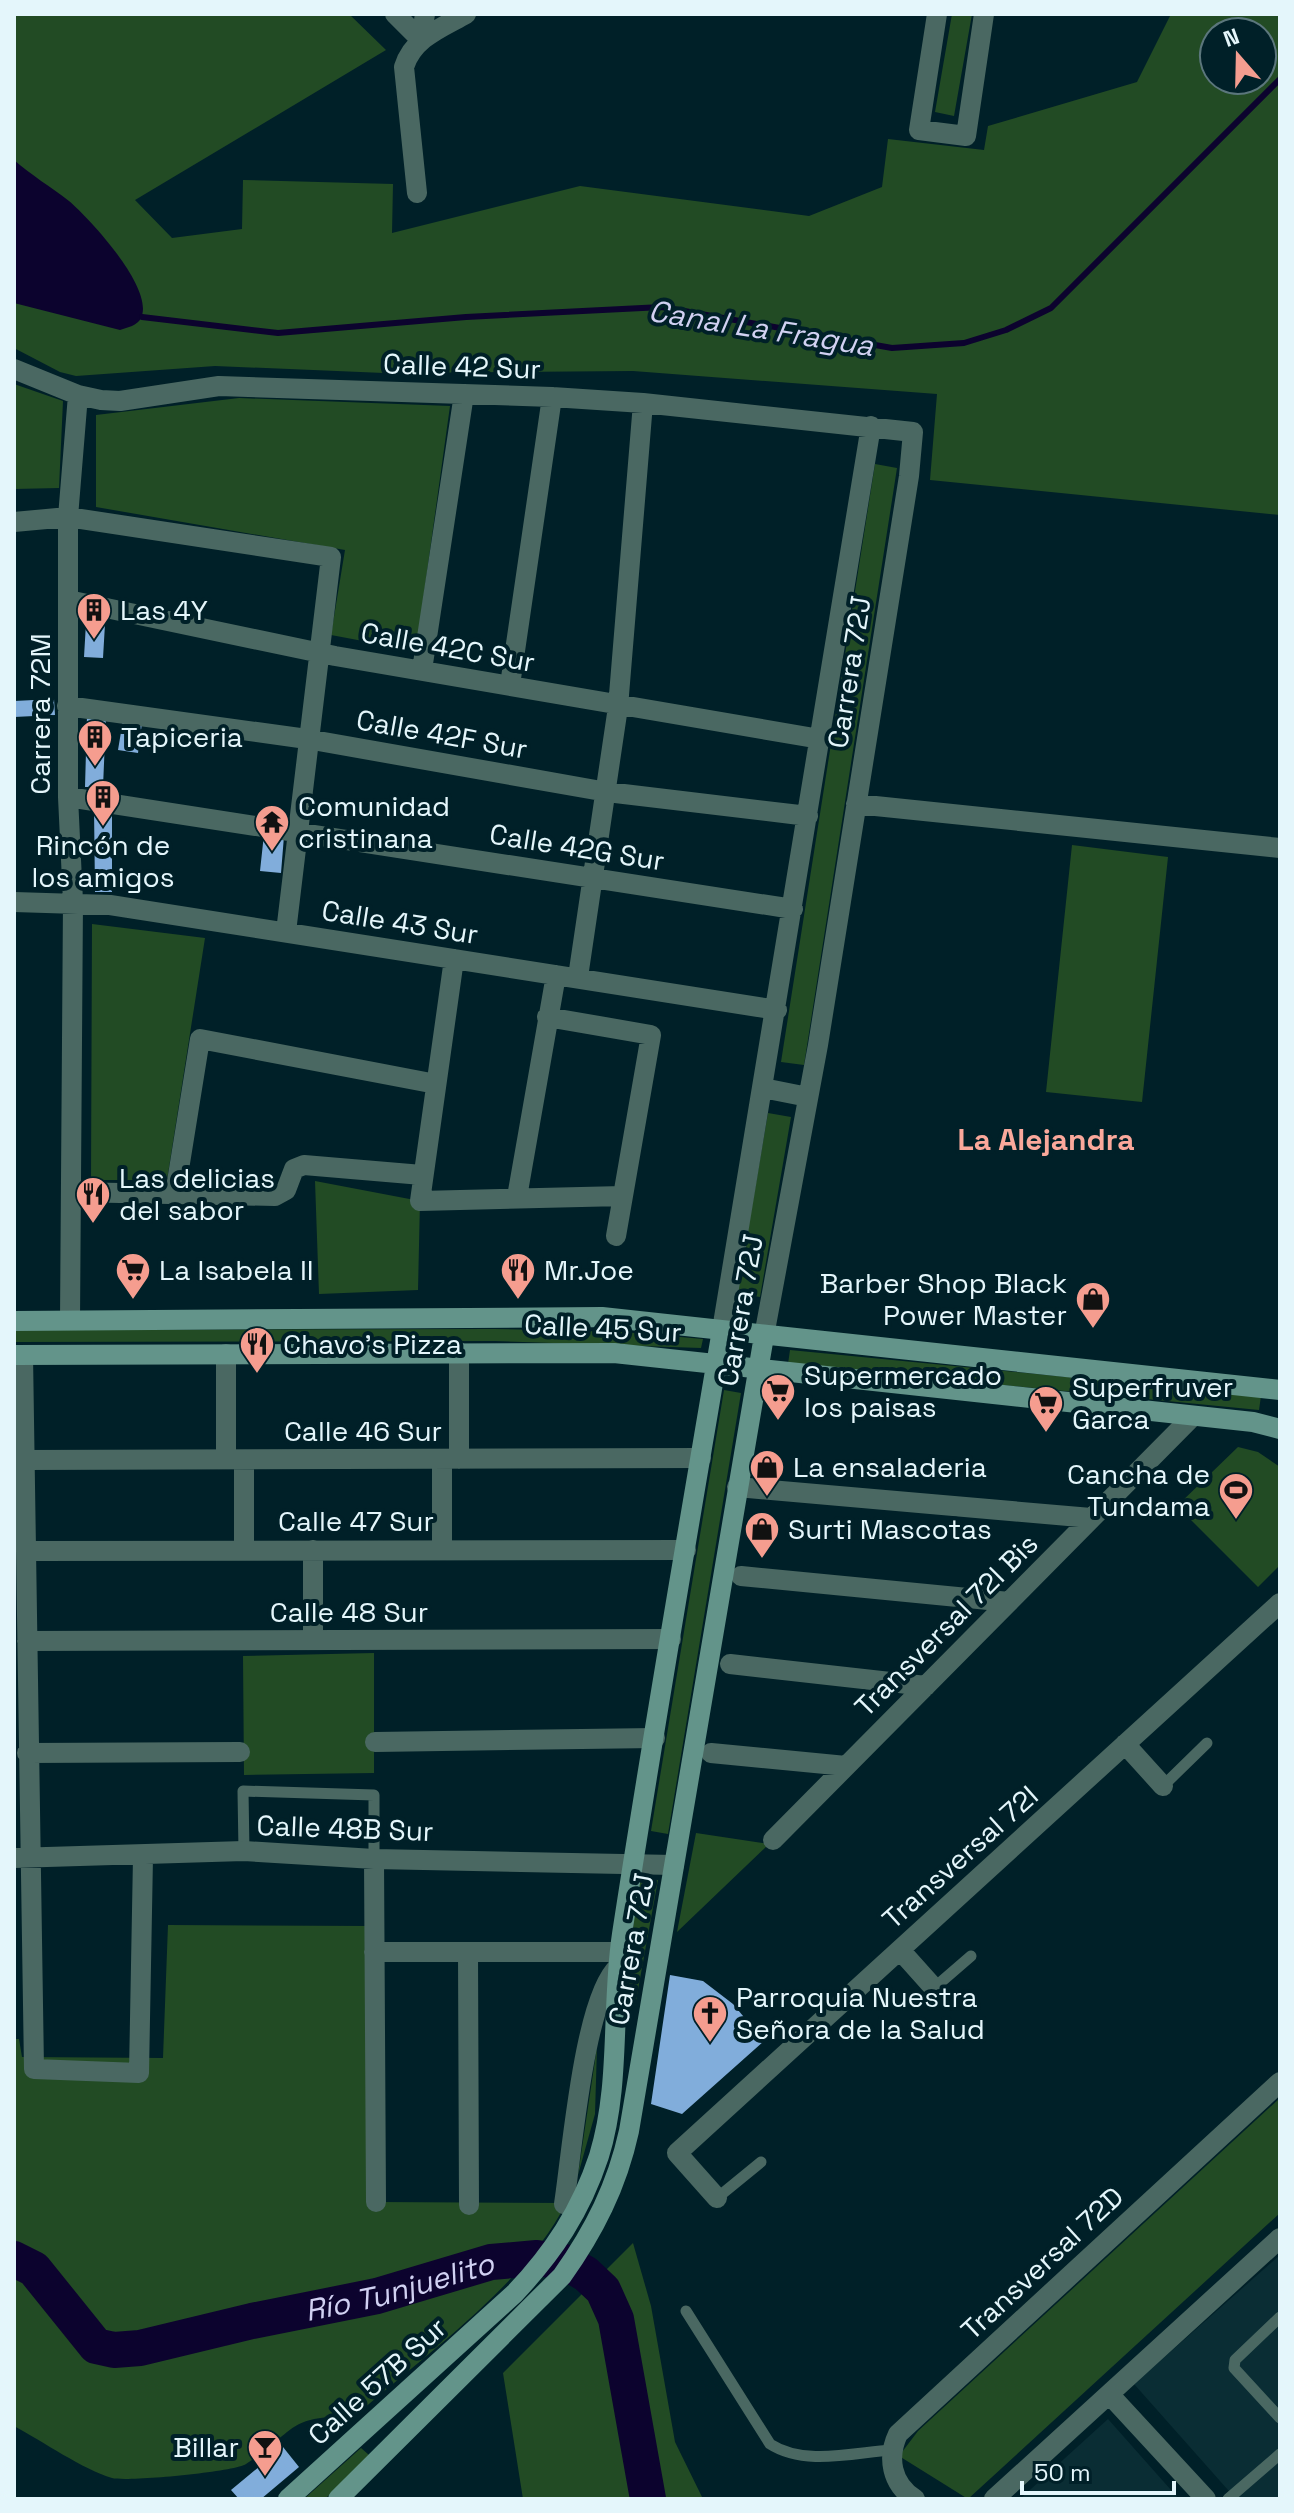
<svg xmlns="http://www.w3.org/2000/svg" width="1294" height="2513" viewBox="0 0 1294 2513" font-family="'Space Grotesk',sans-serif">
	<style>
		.built { fill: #0a2d34 }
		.green { fill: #224b24; fill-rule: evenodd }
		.water { fill: #0c032e }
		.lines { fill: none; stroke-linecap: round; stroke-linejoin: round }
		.stream { stroke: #0c032e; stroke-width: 6 }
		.river { stroke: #0c032e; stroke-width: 36 }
		.building { fill: #81addb }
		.lane { stroke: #4a6862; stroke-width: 11 }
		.street { stroke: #4a6862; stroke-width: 20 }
		.secondary { stroke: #63948a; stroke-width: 20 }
		.labels { text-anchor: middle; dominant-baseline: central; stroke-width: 8; stroke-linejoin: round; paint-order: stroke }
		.street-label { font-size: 28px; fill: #e4f6fb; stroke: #002028 }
		.poi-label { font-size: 28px; fill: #e4f6fb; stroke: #002028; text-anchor: start }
		.water-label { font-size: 30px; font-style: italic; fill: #d1d1f2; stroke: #002028 }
		.neighbourhood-label { font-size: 30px; font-weight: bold; fill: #faa89b; stroke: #002028 }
	</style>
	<rect width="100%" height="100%" fill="#002028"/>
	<path class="built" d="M1280 2255V2499H1236L1134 2384Z
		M1108 2419 1179 2499H1020Z"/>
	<path class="green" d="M14 14H349L386 50 135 200 172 238 242 229 243 180 393 184 392 233 580 186 809 216 882 187 888 139 984 150 988 126 1137 82 1171 14H1280V515L930 480 937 394 633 371 384 373 215 366 76 376 60 372 14 348ZM1214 32H1262V80H1214Z
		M952 14H972L954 116 935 112Z
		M14 384 63 401 59 488 14 489Z
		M239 398 450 406 416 651 331 635 345 550 96 507V415Z
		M875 464 897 468 804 1065 781 1062Z
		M1072 845 1168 857 1142 1102 1046 1092Z
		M92 924 205 938 167 1180H91Z
		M768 1113 791 1117 760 1297 737 1293Z
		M315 1181 420 1201 418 1290 319 1294Z
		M494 1329 623 1332 703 1339 701 1348 495 1341 14 1342V1330Z
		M790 1350 1261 1396 1259 1410 788 1364Z
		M724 1390 741 1393 668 1834 651 1831Z
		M1238 1447 1258 1452 1280 1467V1565L1258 1587 1177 1506Z
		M374 1653V1773L244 1775 243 1656Z
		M696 1833 769 1844 677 1932Z
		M637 1878 658 1880 635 2006H627Z
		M168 1925 370 1926 376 2202 566 2203C526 2284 422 2357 354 2417 286 2414 295 2433 246 2464 234 2472 127 2482 112 2478 84 2470 42 2441 14 2426V2039H19L22 2057 163 2058Z
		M597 2047 595 2114 578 2175Z
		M1280 2098V2213L968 2499 899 2456 918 2431Z
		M633 2243 651 2306 675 2442 703 2499H523L503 2373Z
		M361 2448 369 2455 325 2499H304Z"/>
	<path class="water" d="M14 160C31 175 51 187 69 201 90 219 155 289 141 318 137 326 128 327 120 330L14 303Z"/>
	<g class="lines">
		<path class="stream" d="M142 317 278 333 466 317 662 307 892 348 964 343 1006 330 1051 308 1280 79"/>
		<path class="river" id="s1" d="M14 2259 34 2269 96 2346 114 2350 140 2348 252 2321 377 2296 491 2262 537 2258 565 2262 586 2274 603 2290 616 2319 648 2499"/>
	</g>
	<path class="building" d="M86 623 105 624 103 658 84 657Z
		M54 699 55 715 14 717V701Z
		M87 716H106L103 787H85Z
		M123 720 142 723 138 753 118 750Z
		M94 808H112V892H95Z
		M264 834 284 836 281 873 260 871Z
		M670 1975 703 1981 733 2004 764 2041 682 2114 651 2104Z
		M283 2447 299 2467 261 2499H239L231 2490Z"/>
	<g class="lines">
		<path class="lane" d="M1163 1786 1207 1743
			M244 1851 243 1791 374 1795V1859
			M934 1988 971 1956
			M717 2198 761 2162
			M686 2311 770 2444C804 2466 852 2453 891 2450
			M1280 2317 1235 2360 1234 2368 1280 2418
			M1228 2499 1280 2454"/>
		<path class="street" d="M395 14 421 40
			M937 14 919 130 966 136 984 14
			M421 40 425 14
			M417 193 404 67C413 38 441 28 466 14
			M14 369 78 395 101 400 120 401 219 386 552 397 643 403 913 432 909 476 818 1045 764 1336
			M14 522 68 517 331 557 286 932
			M68 600 335 656 820 739
			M422 670 464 394
			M510 685 552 397
			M67 706 307 739 607 792 808 816
			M68 797 793 909
			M856 804 1280 848
			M14 902 110 905 777 1010
			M454 959 420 1201 623 1196
			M578 977 618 707 643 403
			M547 1017 651 1035 616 1236
			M763 1088 808 1097
			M71 1192 275 1196 286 1190 294 1169 304 1165 422 1175
			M175 1194 200 1039 436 1084
			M517 1197 556 975
			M70 1320 73 901 68 797V517L78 395
			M722 1330 871 426
			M459 1352V1459
			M23 1355 34 2069 139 2073 143 1857
			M226 1459V1354
			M442 1459V1549
			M25 1460 701 1458
			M244 1460V1550
			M737 1487 1091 1518
			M313 1550V1640
			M26 1551 686 1550
			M741 1576 1009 1602
			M27 1641 671 1639
			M730 1664 926 1686
			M375 1742 655 1738
			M1125 1744 1163 1786
			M27 1753 240 1752
			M711 1753 846 1766
			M773 1840 1193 1416
			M14 1858 244 1851 374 1859 674 1865
			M374 1859 376 2202
			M900 1950 934 1988
			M374 1952H620
			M468 1952 469 2205
			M717 2198 677 2153 1280 1603
			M564 2204C572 2153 584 1998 618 1967
			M1109 2394 1206 2499
			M915 2499C891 2484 887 2457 898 2434L1280 2082
			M994 2499 1280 2238"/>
		<path class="secondary" d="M14 1321 602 1317 1280 1390
			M14 1355 614 1353 1253 1422 1280 1429
			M288 2499 514 2294C553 2253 581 2211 599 2156 621 2085 611 2007 622 1934 653 1732 688 1531 722 1330
			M338 2499 562 2276C594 2231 617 2186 629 2131L764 1336"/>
	</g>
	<defs>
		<g id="building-pin" transform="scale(1.8)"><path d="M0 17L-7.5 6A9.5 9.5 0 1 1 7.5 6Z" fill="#f59d8f" stroke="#002028"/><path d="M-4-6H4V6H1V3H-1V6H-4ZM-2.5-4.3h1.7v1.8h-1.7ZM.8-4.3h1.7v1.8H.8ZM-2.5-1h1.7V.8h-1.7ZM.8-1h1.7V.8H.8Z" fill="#111"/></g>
		<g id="temple-pin" transform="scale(1.8)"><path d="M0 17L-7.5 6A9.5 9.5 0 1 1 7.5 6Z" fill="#f59d8f" stroke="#002028"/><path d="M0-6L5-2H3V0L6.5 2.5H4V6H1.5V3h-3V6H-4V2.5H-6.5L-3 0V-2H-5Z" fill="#111"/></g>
		<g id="restaurant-pin" transform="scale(1.8)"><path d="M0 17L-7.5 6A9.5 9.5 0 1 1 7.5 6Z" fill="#f59d8f" stroke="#002028"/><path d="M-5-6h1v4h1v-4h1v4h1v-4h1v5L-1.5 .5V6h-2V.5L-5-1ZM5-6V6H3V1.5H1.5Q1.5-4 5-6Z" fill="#111"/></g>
		<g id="supermarket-pin" transform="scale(1.8)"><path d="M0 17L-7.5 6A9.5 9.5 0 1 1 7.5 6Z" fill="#f59d8f" stroke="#002028"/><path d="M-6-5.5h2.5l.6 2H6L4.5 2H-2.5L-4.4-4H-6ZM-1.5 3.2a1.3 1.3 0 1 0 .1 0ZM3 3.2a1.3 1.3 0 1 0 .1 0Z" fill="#111"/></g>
		<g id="shop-pin" transform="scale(1.8)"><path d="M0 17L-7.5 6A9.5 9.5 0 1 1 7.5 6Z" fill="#f59d8f" stroke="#002028"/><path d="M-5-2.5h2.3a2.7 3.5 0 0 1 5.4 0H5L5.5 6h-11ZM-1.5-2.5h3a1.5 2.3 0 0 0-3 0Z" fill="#111"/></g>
		<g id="stadium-pin" transform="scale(1.8)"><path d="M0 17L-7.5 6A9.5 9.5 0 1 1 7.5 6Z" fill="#f59d8f" stroke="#002028"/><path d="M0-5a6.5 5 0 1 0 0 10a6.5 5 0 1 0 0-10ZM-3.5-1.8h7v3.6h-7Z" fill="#111"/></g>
		<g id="church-pin" transform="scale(1.8)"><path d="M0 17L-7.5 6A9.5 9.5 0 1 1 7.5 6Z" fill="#f59d8f" stroke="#002028"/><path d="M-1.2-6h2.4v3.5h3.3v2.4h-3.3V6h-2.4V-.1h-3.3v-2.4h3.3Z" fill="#111"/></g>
		<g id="bar-pin" transform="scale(1.8)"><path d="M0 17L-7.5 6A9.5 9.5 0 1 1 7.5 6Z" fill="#f59d8f" stroke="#002028"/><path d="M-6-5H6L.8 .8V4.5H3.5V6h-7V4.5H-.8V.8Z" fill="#111"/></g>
	</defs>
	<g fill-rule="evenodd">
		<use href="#building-pin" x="94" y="610"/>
		<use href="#building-pin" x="95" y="737"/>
		<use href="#building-pin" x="103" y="797"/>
		<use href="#temple-pin" x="272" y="822"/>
		<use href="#restaurant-pin" x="93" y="1194"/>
		<use href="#supermarket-pin" x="133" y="1270"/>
		<use href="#restaurant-pin" x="518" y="1270"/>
		<use href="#shop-pin" x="1093" y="1299"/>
		<use href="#restaurant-pin" x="257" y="1344"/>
		<use href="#supermarket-pin" x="778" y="1391"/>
		<use href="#supermarket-pin" x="1046" y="1403"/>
		<use href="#shop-pin" x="767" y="1467"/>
		<use href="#stadium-pin" x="1236" y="1490"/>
		<use href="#shop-pin" x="762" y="1529"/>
		<use href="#church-pin" x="710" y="2013"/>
		<use href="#bar-pin" x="265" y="2447"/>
	</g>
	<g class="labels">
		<g class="street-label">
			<text transform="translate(462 366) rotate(2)">Calle 42 Sur</text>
			<text transform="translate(448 647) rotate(10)">Calle 42C Sur</text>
			<text transform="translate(849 672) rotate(-81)">Carrera 72J</text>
			<text transform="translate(40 714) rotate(-90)">Carrera 72M</text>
			<text transform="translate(442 734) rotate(10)">Calle 42F Sur</text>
			<text transform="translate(577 847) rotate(9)">Calle 42G Sur</text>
			<text transform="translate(400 922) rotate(9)">Calle 43 Sur</text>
			<text transform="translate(740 1310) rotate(-80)">Carrera 72J</text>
			<text transform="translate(603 1328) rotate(3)">Calle 45 Sur</text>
			<text x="363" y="1431">Calle 46 Sur</text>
			<text x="356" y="1521">Calle 47 Sur</text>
			<text x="349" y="1612">Calle 48 Sur</text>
			<text transform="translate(946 1625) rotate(-45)">Transversal 72I Bis</text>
			<text transform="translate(345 1828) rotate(2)">Calle 48B Sur</text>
			<text transform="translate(960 1857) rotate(-42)">Transversal 72I</text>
			<text transform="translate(631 1949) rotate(-80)">Carrera 72J</text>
			<text transform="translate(1042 2263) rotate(-43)">Transversal 72D</text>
			<text transform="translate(377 2381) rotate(-42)">Calle 57B Sur</text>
		</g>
		<g class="poi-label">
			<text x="120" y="610">Las 4Y</text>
			<text x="121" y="737">Tapiceria</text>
			<text x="298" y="806">Comunidad<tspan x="298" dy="32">cristinana</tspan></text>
			<text x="103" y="845" text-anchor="middle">Rincón de<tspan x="103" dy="32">los amigos</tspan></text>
			<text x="119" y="1178">Las delicias<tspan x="119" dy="32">del sabor</tspan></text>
			<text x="159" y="1270">La Isabela II</text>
			<text x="544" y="1270">Mr.Joe</text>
			<text x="1067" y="1283" text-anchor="end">Barber Shop Black<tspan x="1067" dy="32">Power Master</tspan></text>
			<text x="283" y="1344">Chavo’s Pizza</text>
			<text x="804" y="1375">Supermercado<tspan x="804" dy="32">los paisas</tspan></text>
			<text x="1072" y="1387">Superfruver<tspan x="1072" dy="32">Garca</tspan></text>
			<text x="793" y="1467">La ensaladeria</text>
			<text x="1210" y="1474" text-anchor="end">Cancha de<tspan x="1210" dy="32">Tundama</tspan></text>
			<text x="788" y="1529">Surti Mascotas</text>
			<text x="736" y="1997">Parroquia Nuestra<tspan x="736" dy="32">Señora de la Salud</tspan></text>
			<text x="239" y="2447" text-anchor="end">Billar</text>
		</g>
		<g class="water-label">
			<text transform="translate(761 328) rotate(9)">Canal La Fragua</text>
			<text stroke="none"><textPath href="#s1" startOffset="432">Río Tunjuelito</textPath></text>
		</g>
		<g class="neighbourhood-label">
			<text x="1046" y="1139">La Alejandra</text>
		</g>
	</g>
	<rect width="1294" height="2513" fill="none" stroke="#e4f6fb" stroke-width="32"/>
	<g transform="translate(1238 56) rotate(340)"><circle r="38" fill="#002028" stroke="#5b767c" stroke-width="2"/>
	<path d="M0-6L14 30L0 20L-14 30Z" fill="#f59d8f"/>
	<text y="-12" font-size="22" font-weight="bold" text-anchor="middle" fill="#e4f6fb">N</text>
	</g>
	<path d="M1022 2481v12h152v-12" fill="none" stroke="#e4f6fb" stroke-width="4"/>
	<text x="1034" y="2481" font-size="24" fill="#e4f6fb" stroke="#002028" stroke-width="6" paint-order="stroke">50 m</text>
</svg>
